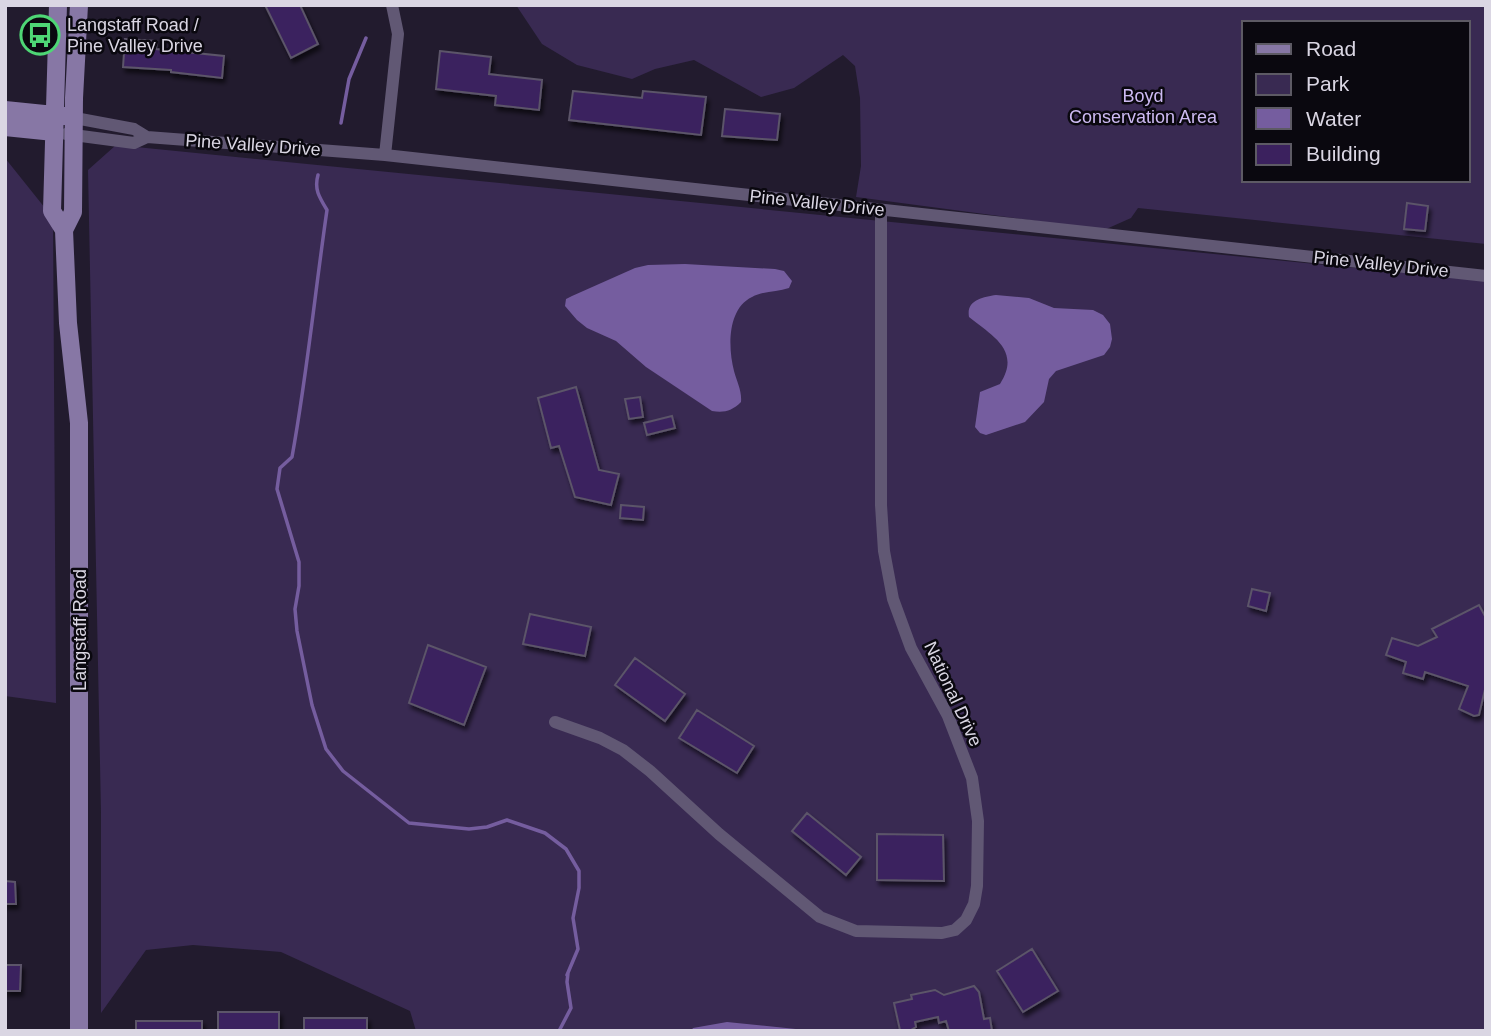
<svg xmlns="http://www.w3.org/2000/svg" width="1491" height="1036" viewBox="0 0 1491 1036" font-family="Arial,sans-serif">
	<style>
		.green { fill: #392a52; fill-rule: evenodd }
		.water { fill: #755d9f }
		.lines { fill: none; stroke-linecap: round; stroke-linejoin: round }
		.stream { stroke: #755d9f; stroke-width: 3.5 }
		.building { fill: #3b215e; stroke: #5b5469; stroke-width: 2; filter: url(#shadow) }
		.minor { stroke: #615874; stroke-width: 12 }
		.secondary { stroke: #8777a5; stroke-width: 18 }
		.labels { text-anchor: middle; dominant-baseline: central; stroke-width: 5; stroke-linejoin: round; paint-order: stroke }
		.poi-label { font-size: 18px; fill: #dad6e3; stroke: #0a080f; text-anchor: start }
		.park-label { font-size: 18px; fill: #cdbaf2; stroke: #0a080f }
		.street-label { font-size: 18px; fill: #dad6e3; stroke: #0a080f }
	</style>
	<defs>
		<filter id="shadow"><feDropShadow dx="2.5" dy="4.5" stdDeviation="2" flood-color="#0009"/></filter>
	</defs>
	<rect width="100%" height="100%" fill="#221b2e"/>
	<path class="green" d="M516 5H1486V244L1138 208 1131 218 1104 230 856 197 861 166 860 98 855 66 843 55 794 88 761 97 694 60 655 69 632 79 577 65 542 44ZM1244 23H1468V180H1244Z
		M116 145 1486 281V1031H416L410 1011 281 952 193 945 146 950 101 1013V813L88 170Z
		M5 158 53 218 56 703 5 696Z"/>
	<path class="water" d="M685 264 775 269 784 271 792 281 789 288C777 292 763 291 752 297 727 309 728 348 734 371 737 382 742 391 741 402 732 411 724 413 712 411L646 367 616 341 587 328 577 320 565 306 566 299 572 296 635 268 648 265Z
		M996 295 1029 298 1054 308 1093 310 1103 315 1110 324 1112 339 1110 347 1104 355 1056 371 1049 379 1044 402 1025 422 986 435 980 433 975 427 980 392 1000 384C1022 350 991 335 969 317 966 300 983 297 996 295Z
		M727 1022 815 1031H691L693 1028Z"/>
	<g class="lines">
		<path class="stream" d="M341 123 349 79 366 38
			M318 175C314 189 319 197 327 210 315 292 307 375 292 457L280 468 277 489 299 562V586L295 609 297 631 312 705 326 749 343 771 409 823 469 829 487 827 507 820 545 833 566 849 579 871V888L573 918 578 949 567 975 568 973 567 982 571 1008 559 1031"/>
	</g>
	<path class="building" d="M265 5H300L318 44 291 58Z
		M125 39 157 41 156 49 224 56 222 78 171 72V70L123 67Z
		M440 51 491 57 489 74 542 80 539 110 495 105 496 96 436 89Z
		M573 91 642 98 643 91 706 97 701 135 569 120Z
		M725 109 780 114 777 140 722 136Z
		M1407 203 1428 206 1425 231 1404 229Z
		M576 387 599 470 619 474 611 505 575 497 559 446 551 448 538 398Z
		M640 397 643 417 629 419 625 399Z
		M672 416 675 428 647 435 644 423Z
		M621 505 644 507 643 520 620 518Z
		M1252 589 1270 593 1266 611 1248 606Z
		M1479 605 1486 618V685L1479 715 1474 716 1459 709 1468 686 1425 672 1423 679 1403 673 1406 662 1386 655 1392 638 1418 646 1437 637 1432 629Z
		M530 614 591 627 585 656 523 644Z
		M428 645 486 667 464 725 409 703Z
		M635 658 685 694 665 721 615 685Z
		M697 710 754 746 737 773 679 738Z
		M807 813 861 857 846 875 792 831Z
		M877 834 943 835 944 881 877 880Z
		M5 881 15 882 16 904H5Z
		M1032 949 1058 991 1023 1012 997 971Z
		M5 965H21L20 991H5Z
		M974 986 979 992 984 1019 990 1018 992 1031H949L946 1021 939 1023 938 1017 915 1022 916 1027 909 1031 900 1030 894 1003 912 999 911 995 935 990 944 995Z
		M218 1012H279V1031H218Z
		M304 1018H367V1031H304Z
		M136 1021H202V1031H136Z"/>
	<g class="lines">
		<path class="minor" d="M75 118 134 129 147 137 385 155 1486 276
			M66 134 134 143 147 137
			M385 155 398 34 392 5
			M555 722 600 738 623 750 650 771 719 834 820 917 856 931 942 933 955 930 966 920 974 904 977 886 978 821 972 778 948 716 911 648 893 599 884 551 881 505V210"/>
		<path class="secondary" d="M58 5 52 211 64 230
			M79 5 74 98 73 212 64 230 68 323 79 423V1031
			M5 110 64 116
			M5 127 54 132"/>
	</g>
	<defs>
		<g id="bus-ring" transform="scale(2.0125)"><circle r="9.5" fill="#0a080f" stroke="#4ed675" stroke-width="1.5"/><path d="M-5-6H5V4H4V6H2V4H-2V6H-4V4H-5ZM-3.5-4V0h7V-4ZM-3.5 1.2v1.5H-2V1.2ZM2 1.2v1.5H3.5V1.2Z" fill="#4ed675"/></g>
	</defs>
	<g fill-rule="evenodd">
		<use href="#bus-ring" x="40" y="35"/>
	</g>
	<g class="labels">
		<g class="poi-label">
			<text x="67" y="25">Langstaff Road /<tspan x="67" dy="21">Pine Valley Drive</tspan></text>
		</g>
		<g class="park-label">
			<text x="1143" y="96">Boyd<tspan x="1143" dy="21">Conservation Area</tspan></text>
		</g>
		<g class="street-label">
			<text transform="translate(253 145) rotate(4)">Pine Valley Drive</text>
			<text transform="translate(817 203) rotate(6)">Pine Valley Drive</text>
			<text transform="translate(1381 264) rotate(6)">Pine Valley Drive</text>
			<text transform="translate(80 630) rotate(-90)">Langstaff Road</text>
			<text transform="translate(953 694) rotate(65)">National Drive</text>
		</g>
	</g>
	<rect width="1491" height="1036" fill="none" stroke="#dad6e3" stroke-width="14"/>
	<rect x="1242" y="21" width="228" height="161" fill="#0a080f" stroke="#5d5a64" stroke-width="2"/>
	<rect x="1256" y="44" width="35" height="10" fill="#8777a5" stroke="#5d5a64" stroke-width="2"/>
	<text x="1306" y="56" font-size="21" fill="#dad6e3">Road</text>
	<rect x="1256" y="74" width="35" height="21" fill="#392a52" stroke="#5d5a64" stroke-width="2"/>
	<text x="1306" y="91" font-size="21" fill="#dad6e3">Park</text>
	<rect x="1256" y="108" width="35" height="21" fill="#755d9f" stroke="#5d5a64" stroke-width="2"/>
	<text x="1306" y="126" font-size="21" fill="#dad6e3">Water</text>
	<rect x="1256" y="144" width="35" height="21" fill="#3b215e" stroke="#5d5a64" stroke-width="2"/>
	<text x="1306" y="161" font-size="21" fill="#dad6e3">Building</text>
</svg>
